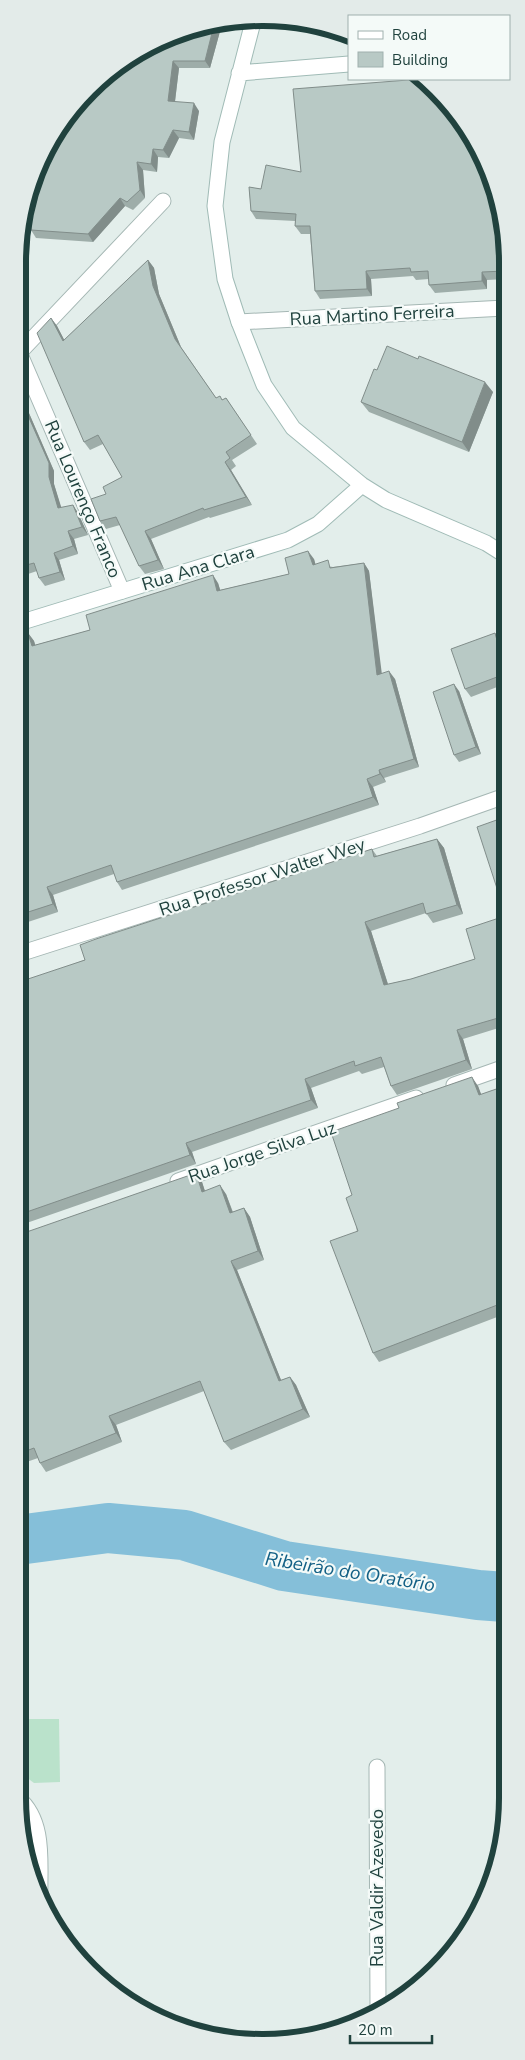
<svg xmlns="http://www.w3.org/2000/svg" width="525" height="2060" viewBox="0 0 525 2060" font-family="'Nunito Sans',sans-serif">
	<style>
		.green { fill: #bae2cb }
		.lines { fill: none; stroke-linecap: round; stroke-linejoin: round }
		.river { stroke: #85bfd9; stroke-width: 50 }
		.street-casing { stroke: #a5b7b4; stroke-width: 17 }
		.secondary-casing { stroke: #a0bbb6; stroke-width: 17 }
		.street { stroke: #fff; stroke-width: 15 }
		.secondary { stroke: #fff; stroke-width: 15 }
		.wall { fill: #9eada9 }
		.shaded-wall { fill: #818d8a }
		.building { fill: #b8c9c5; stroke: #818d8a }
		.labels { text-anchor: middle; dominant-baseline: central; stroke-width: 4.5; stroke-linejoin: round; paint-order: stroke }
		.street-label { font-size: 18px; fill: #20423e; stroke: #f4faf8 }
		.water-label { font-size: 19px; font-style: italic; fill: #136085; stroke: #f4faf8 }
		.rim { fill: none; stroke: #20423e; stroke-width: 6 }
	</style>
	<rect width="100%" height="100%" fill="#e3eeeb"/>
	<path class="green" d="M18 1719H59L60 1782 34 1783 18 1771Z"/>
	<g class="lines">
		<path class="river" d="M18 1540 108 1528 184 1535 284 1566 478 1595 505 1597"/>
		<g class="street-casing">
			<path id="street" d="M239 322 505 308
				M19 352 122 591
				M19 353 163 201
				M19 954 420 826 505 796
				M454 1085 505 1067
				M178 1181 416 1098
				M377 1767 378 2009
				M18 1798C46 1822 39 1864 40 1897"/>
		</g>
		<g class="secondary-casing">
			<path id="secondary" d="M253 22 222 142 215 206 225 279 239 322 264 385 293 428 362 485 386 500 486 543 505 555
				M239 73 349 64
				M19 623 288 540 318 524 362 485"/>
		</g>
		<use href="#street" class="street"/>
		<use href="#secondary" class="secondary"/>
	</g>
	<path class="wall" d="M222 24 210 68H179L175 102 199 111 194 140 179 138 169 158 158 157 157 172 143 170 145 198 133 210 125 206 93 242 36 238 31 230 43 165 199 26Z
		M249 187 505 231V279L487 280V289L435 293 429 285V279L416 280 413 276 371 279 372 296 320 299 315 291 310 234H301L295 226V221L256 219 251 211Z
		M148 260 154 268 159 294 181 347 216 398 222 400 226 398 257 444 232 460 236 466 231 470 252 505 210 518 209 517 151 539 164 569 145 574 139 566 120 525 106 529 100 521 106 494 122 477 103 444 90 450 84 442 51 318 57 326 64 340Z
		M418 359 493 392 469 452 369 412 361 402 377 370Z
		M19 390 54 471V484L61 508 73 505 78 513 88 535 74 539 78 554 59 560 65 580 45 586 39 578 37 571 19 577Z
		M314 559 315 564 333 567 364 563 369 571 381 674 395 679 419 767 384 778 386 782 373 787 379 805 122 890 117 882 114 874 53 895 58 912 19 925V636L28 633 34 641 35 645 90 630 218 583 220 590 289 574Z
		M495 633 505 649V684L471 697 465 689Z
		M459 691 481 754 459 762 454 755Z
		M437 839 444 848 463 914 433 923 426 913 371 931 388 984 411 979 475 959 505 916V1026L463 1039 472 1069 397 1095 391 1086 384 1067 362 1074 359 1071 311 1088 318 1108 192 1152 196 1164 18 1226 19 985 372 849 377 856Z
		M478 1086 481 1095 505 1086V1314L379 1362 373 1353 352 1195Z
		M202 1182 205 1191 226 1194 233 1212 244 1208 250 1217 264 1260 237 1270 281 1380 290 1377 296 1385 310 1417 231 1450 224 1442 204 1391 116 1425 122 1442 46 1472 40 1463 38 1458 18 1465V1235Z"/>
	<path class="shaded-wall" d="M222 24 210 68 205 61 214 25Z
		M173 61 179 68 174 109 168 101Z
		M194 103 199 111 194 140 189 132Z
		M173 130 179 138 169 158 163 150Z
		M153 149 158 157 157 172 151 164Z
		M137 162 143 170 145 198 140 190Z
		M120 198 125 206 93 242 88 234Z
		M148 260 154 268 159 294 181 347 175 339 153 286Z
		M366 271 371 279 372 296 367 289Z
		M482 272 487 280V289L482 281Z
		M51 318 57 326 69 349 63 341Z
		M485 382 493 392 469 452 462 442Z
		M19 390 54 471V484L64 516 58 508 19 395Z
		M225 462 231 470 252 505 246 497Z
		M73 505 78 513 88 535 82 527Z
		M68 531 74 539 78 554 73 546Z
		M145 531 151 539 164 569 158 560Z
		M308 551 314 559 318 573 313 565Z
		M54 553 59 560 65 580 60 572Z
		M364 563 369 571 383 683 377 675Z
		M213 575 218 583 223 599 217 591Z
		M28 633 34 641 38 654 32 646Z
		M495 633 500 640 504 651 498 644Z
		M501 643 505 649V656Z
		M389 671 395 679 419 767 414 759Z
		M454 684 459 691 481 754 476 747Z
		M379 770 384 778 386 782 380 774Z
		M367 779 373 787 379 805 373 797Z
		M437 839 444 848 463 914 457 905Z
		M47 887 53 895 58 912 53 904Z
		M365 922 371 931 391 994 384 985Z
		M457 1030 463 1039 472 1069 466 1060Z
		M472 1077 478 1086 485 1104 479 1095Z
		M305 1079 311 1088 318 1108 311 1100Z
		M186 1143 192 1152 196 1164 190 1155Z
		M196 1173 202 1182 208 1201 202 1192Z
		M220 1185 226 1194 236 1222 230 1213Z
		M244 1208 250 1217 264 1260 258 1251Z
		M231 1261 237 1270 285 1390 279 1381Z
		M290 1377 296 1385 310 1417 303 1409Z
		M109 1416 116 1425 122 1442 116 1433Z"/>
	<path class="building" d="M214 25 205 61H173L168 101 194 103 189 132 173 130 163 150 153 149 151 164 137 162 140 190 127 202 120 198 88 234 31 230 33 191 42 165H43L44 160 50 140 114 68 199 26Z
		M421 79 436 89 482 154 505 231V271L482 272V281L429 285 428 271 411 272 410 268 366 271 367 289 315 291 310 226H295L296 214 251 211 249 187 261 189 266 165 301 172 293 89Z
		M148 260 153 286 175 339 216 398 220 396 222 400 226 398 251 435 226 452 230 458 225 462 246 497 204 510 203 508 145 531 158 560 139 566 116 517 100 521 91 499 106 494 103 487 122 477 98 435 84 442 37 333 51 318 63 341Z
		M387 346 418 359 419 356 485 382 462 442 361 402 374 369 377 370Z
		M19 395 49 463V477L58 508 73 505 82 527 68 531 73 546 54 553 60 572 39 578 34 563 19 567Z
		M308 551 313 565 328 560 330 568 364 563 377 675 389 671 414 759 379 770 380 774 367 779 373 797 117 882 111 865 47 887 53 904 19 915V636L28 633 32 646 90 630 86 615 213 575 217 591 289 574 285 558Z
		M495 633 498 644 501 643 505 656V674L465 689 451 649Z
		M454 684 476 747 454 755 433 692Z
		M505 817V913L477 827Z
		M437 839 457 905 426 914 423 903 365 922 384 985 411 979 475 959 466 929 505 916V1016L457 1030 466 1060 391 1086 381 1057 355 1066 354 1061 305 1079 311 1100 186 1143 190 1155 18 1215 19 985H20L19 982 85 960 80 945 96 939 372 849 374 857Z
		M472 1077 479 1095 505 1086V1302L373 1353 330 1241 358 1231 346 1198 352 1195 331 1132 399 1108 397 1103Z
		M196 1173 202 1192 220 1185 230 1213 244 1208 258 1251 231 1261 279 1381 290 1377 303 1409 224 1442 200 1381 109 1416 116 1433 40 1463 34 1448 18 1454V1235Z"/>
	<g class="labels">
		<g class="street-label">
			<text transform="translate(372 315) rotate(-3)">Rua Martino Ferreira</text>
			<text transform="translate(83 499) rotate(67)">Rua Lourenço Franco</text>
			<text transform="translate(198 568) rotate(-17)">Rua Ana Clara</text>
			<text transform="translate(262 877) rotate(-18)">Rua Professor Walter Wey</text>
			<text transform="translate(262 1152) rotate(-19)">Rua Jorge Silva Luz</text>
			<text transform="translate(377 1888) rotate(-90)">Rua Valdir Azevedo</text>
		</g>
		<g class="water-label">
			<text transform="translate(350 1572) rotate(9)">Ribeirão do Oratório</text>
		</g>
	</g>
	<path d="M0 0H525V2060H0ZM262 26H263A236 236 0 0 1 499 262V1798A236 236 0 0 1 263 2034H262A236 236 0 0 1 26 1798V262A236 236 0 0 1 262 26Z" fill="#e3ebe9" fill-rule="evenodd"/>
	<path class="rim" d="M262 26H263A236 236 0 0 1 499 262V1798A236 236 0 0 1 263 2034H262A236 236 0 0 1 26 1798V262A236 236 0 0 1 262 26Z"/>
	<rect x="348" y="15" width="162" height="65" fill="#f4faf8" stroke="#9fb0ae"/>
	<rect x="358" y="31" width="25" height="8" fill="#ffffff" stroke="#9fb0ae"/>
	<text x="392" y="40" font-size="15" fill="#20423e">Road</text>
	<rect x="358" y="52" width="25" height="15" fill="#b8c9c5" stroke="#9fb0ae"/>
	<text x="392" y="65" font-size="15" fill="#20423e">Building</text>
	<path d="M350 2035v8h82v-8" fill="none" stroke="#20423e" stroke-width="2.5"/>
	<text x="358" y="2035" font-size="15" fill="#20423e" stroke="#f4faf8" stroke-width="4" paint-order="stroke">20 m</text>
</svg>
